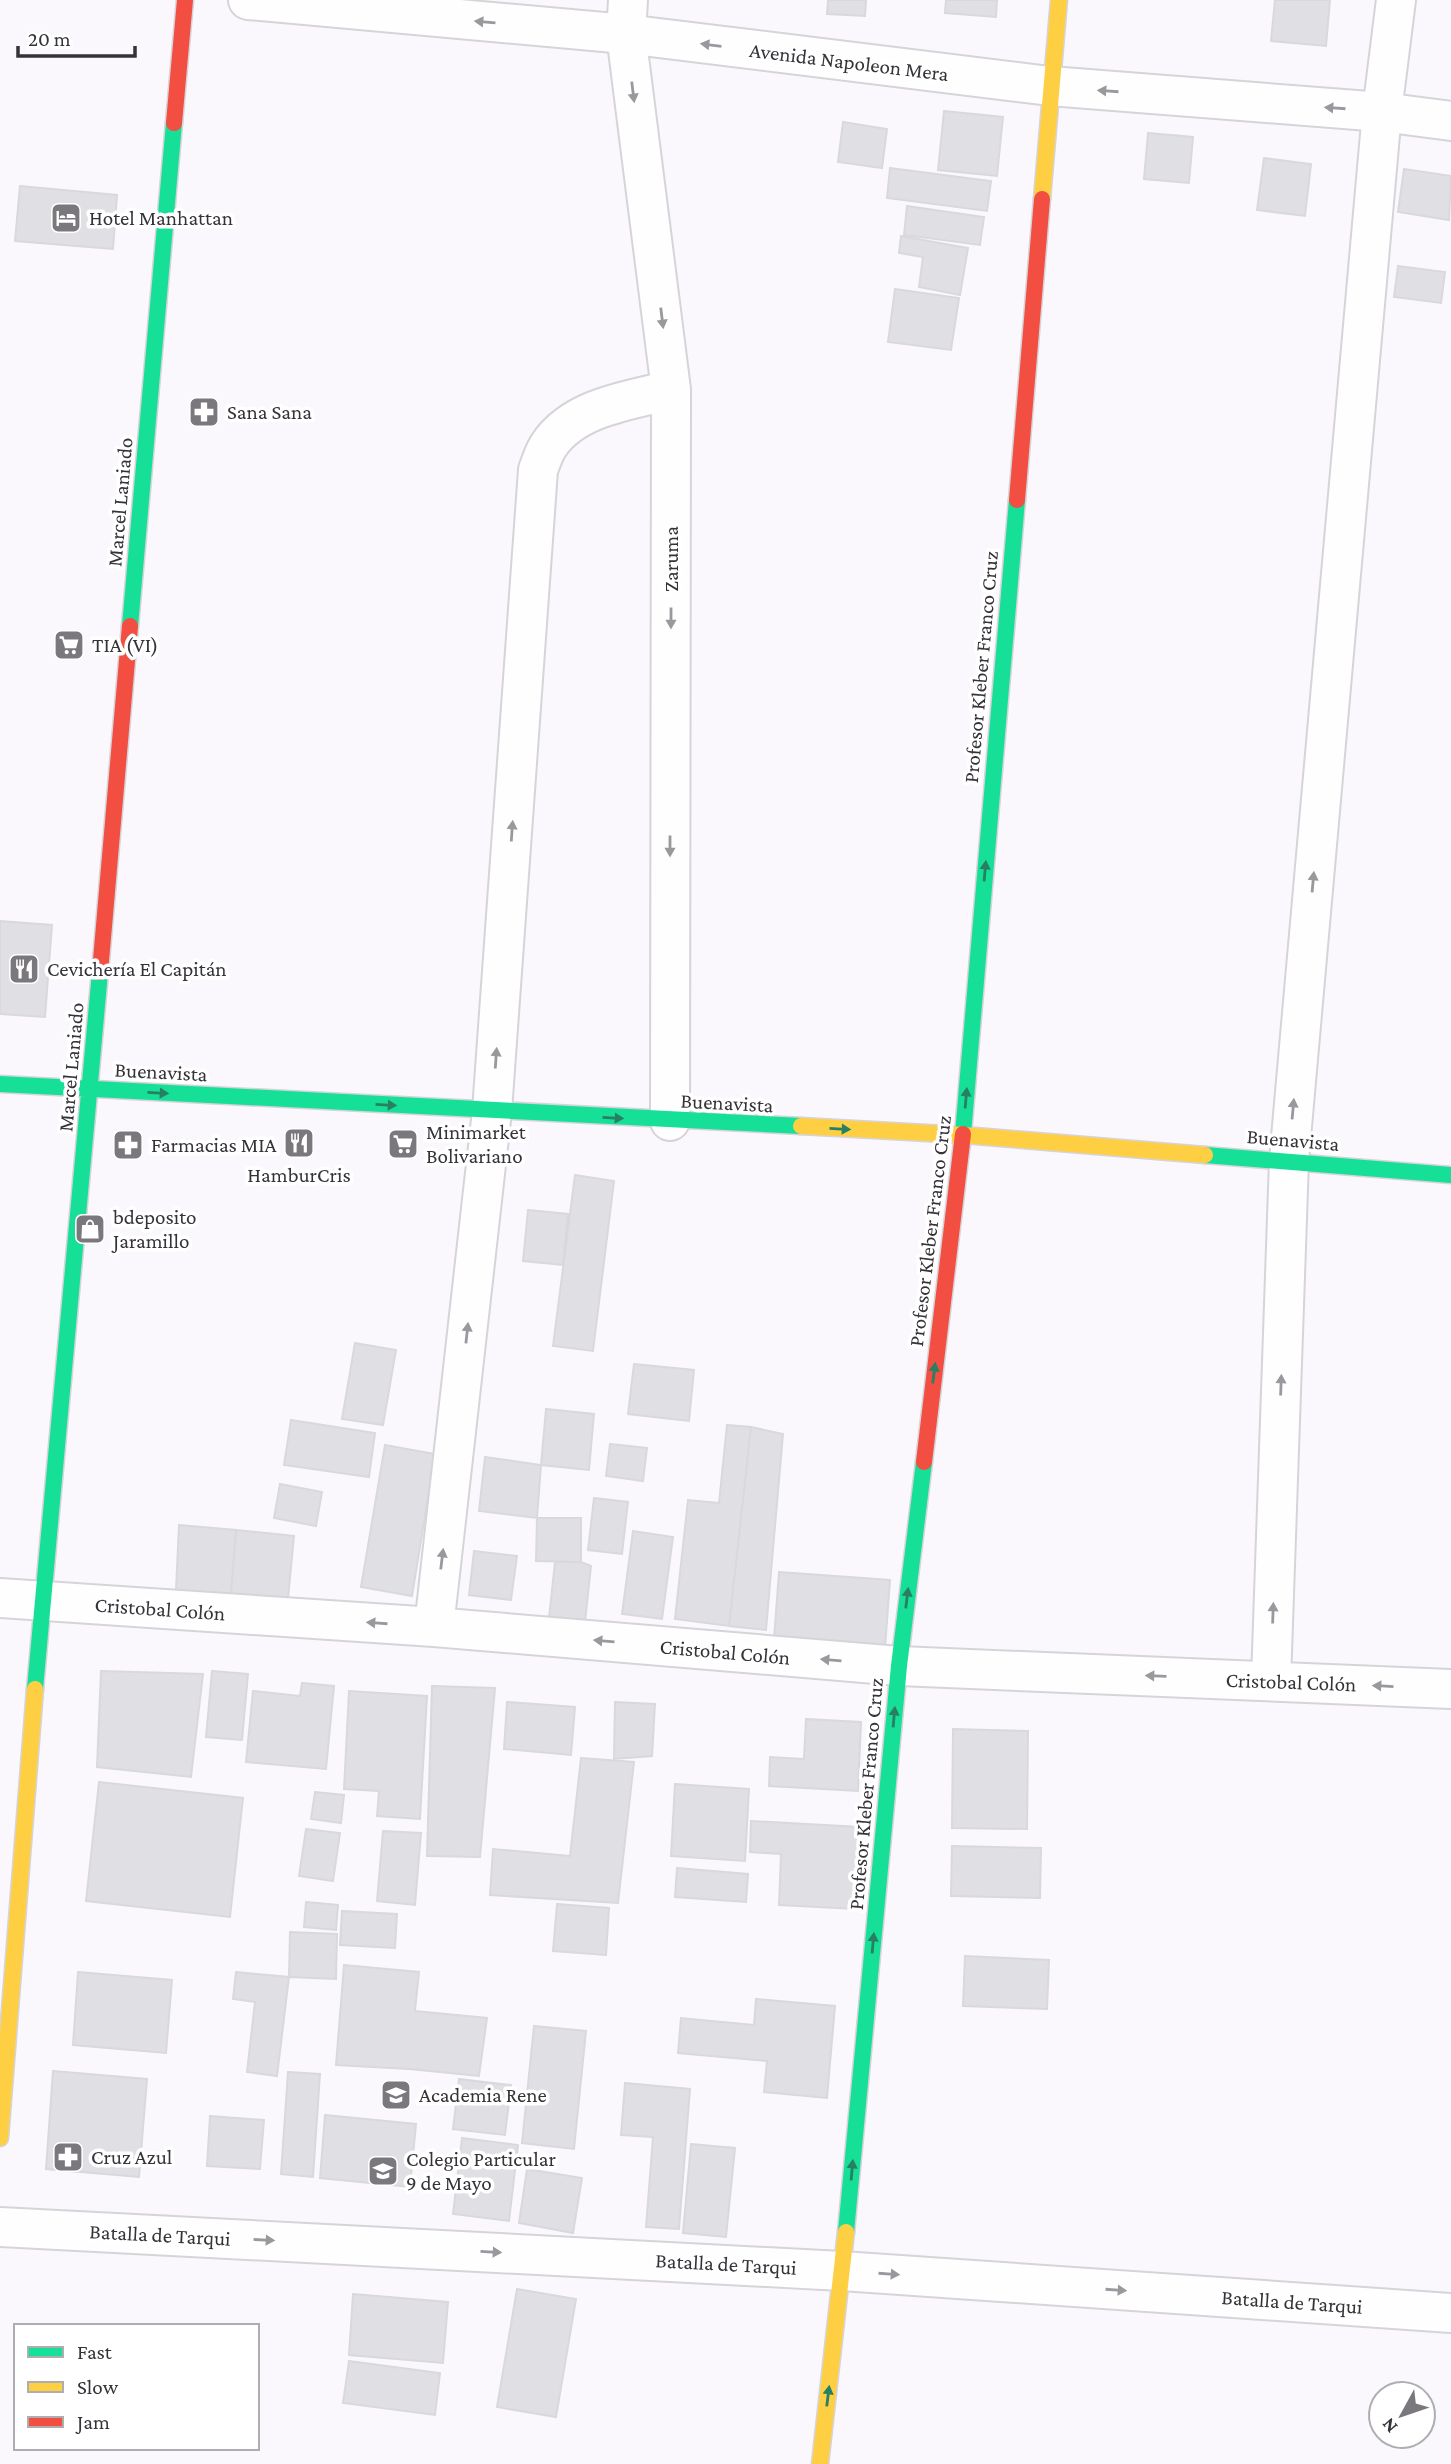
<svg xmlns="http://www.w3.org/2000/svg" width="1451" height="2464" viewBox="0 0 1451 2464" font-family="'Crimson Pro',serif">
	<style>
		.building { fill: #e0dfe4; stroke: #d9d8dd; stroke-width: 2 }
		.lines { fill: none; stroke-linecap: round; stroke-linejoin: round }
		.street-casing { stroke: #d6d4d8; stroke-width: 42 }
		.fast-casing { stroke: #d6d4d8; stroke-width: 19 }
		.slow-casing { stroke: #d6d4d8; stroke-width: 19 }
		.jam-casing { stroke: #d6d4d8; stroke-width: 19 }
		.street { stroke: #fefeff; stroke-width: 38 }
		.fast { stroke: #16e098; stroke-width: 16 }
		.slow { stroke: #ffcf43; stroke-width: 16 }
		.jam { stroke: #f24e42; stroke-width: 16 }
		.oneway { fill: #9a989c }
		.oneway2 { fill: #278063 }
		.labels { text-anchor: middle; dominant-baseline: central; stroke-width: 7; stroke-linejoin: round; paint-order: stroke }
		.street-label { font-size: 21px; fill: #353238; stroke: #fff }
		.poi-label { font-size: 21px; fill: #353238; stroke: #fff; text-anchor: start }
	</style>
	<rect width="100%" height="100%" fill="#fbf8fd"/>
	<path class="building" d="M828 0H866L865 16 827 14Z
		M946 0H997L996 17 945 13Z
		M1275 0H1330L1326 46 1271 41Z
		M944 111 1003 117 997 176 938 170Z
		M843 122 887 129 882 168 838 162Z
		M1148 133 1193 137 1189 183 1144 179Z
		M1264 158 1311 164 1305 216 1257 210Z
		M890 168 991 181 987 211 887 198Z
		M1404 169 1451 176 1449 220 1398 212Z
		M20 186 117 195 113 249 15 241Z
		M907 206 984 217 980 245 904 235Z
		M901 236 968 248 960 295 919 287 923 257 899 253Z
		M1398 266 1445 272 1441 303 1394 297Z
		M895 289 959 298 951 350 888 342Z
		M0 921 52 925 45 1017 0 1014Z
		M575 1175 614 1181 593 1351 553 1346Z
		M528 1210 568 1214 563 1265 523 1261Z
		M355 1343 396 1350 383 1425 342 1419Z
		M634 1364 694 1370 689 1421 628 1414Z
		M546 1409 594 1414 589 1470 541 1465Z
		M291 1420 375 1433 369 1477 284 1465Z
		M727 1425 751 1427 729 1626 675 1619 688 1500 719 1503Z
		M751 1427 783 1434 766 1630 729 1626Z
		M610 1444 647 1448 643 1481 606 1476Z
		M385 1445 435 1454 412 1596 361 1587Z
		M485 1457 541 1465 537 1518 479 1511Z
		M280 1484 322 1492 316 1526 274 1518Z
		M594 1498 628 1502 622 1554 588 1550Z
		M537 1518H581V1562L536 1561Z
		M179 1525 236 1530 231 1594 176 1590Z
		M236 1530 294 1536 288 1599 231 1594Z
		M633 1531 673 1537 662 1619 622 1614Z
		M474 1551 517 1556 511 1600 469 1595Z
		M555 1562H581L591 1566 585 1622 549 1618Z
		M779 1572 890 1580 885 1648 774 1639Z
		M101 1671 203 1674 191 1777 97 1767Z
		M212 1671 248 1674 242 1740 206 1737Z
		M302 1683 334 1686 326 1769 246 1762 253 1691 300 1696Z
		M432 1686 495 1688 480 1857 427 1856Z
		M349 1691 427 1696 420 1819 377 1816 379 1791 344 1789Z
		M507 1702 575 1707 571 1755 504 1749Z
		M615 1702 655 1704 652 1756 614 1759Z
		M806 1719 861 1722 858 1791 769 1786 770 1757 804 1759Z
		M953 1729 1028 1731 1027 1829 952 1828Z
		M581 1758 634 1762 618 1903 490 1895 493 1849 570 1856Z
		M99 1782 243 1798 230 1917 86 1901Z
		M675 1784 749 1789 745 1861 671 1856Z
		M315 1792 344 1795 341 1823 311 1819Z
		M751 1821 860 1827 856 1909 779 1905 781 1854 750 1852Z
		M306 1829 340 1833 333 1881 299 1876Z
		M383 1831 421 1833 415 1905 377 1901Z
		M952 1846 1041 1848 1040 1898 951 1896Z
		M677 1868 748 1874 746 1902 675 1897Z
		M306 1902 338 1905 336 1930 304 1927Z
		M557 1904 609 1908 606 1955 553 1951Z
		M342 1911 397 1914 395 1948 340 1945Z
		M290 1932 337 1934 336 1979 289 1977Z
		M965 1956 1049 1960 1047 2009 963 2006Z
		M344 1965 419 1972 415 2011 487 2018 479 2076 409 2069 336 2065Z
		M78 1972 172 1980 166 2053 73 2045Z
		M236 1972 289 1977 277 2076 247 2072 255 2002 233 1999Z
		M756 1999 835 2006 827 2098 764 2092 767 2061 678 2053 681 2018 754 2025Z
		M534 2026 586 2031 574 2149 522 2143Z
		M53 2071 147 2079 139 2177 46 2169Z
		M288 2072 320 2074 313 2177 281 2174Z
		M459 2079 511 2085 505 2135 453 2129Z
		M625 2083 690 2089 679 2229 646 2227 653 2137 621 2135Z
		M325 2115 416 2124 410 2187 320 2178Z
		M210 2116 264 2120 260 2169 207 2166Z
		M462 2138 518 2145 509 2221 453 2214Z
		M691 2144 735 2148 726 2237 683 2233Z
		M527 2169 582 2178 573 2233 519 2223Z
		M517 2289 576 2299 556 2417 497 2407Z
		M353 2294 448 2302 443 2363 349 2355Z
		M349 2361 440 2373 435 2415 343 2403Z"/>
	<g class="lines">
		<g class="street-casing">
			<path id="street" d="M248 0 626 34 1050 86 1382 112 1451 121
				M628 0 626 34 671 390 670 1121
				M0 1598 434 1627 899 1666 1451 1689
				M434 1627 492 1111 538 470C541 462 544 452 549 445 574 407 631 400 671 390
				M1271 1681 1289 1160 1382 112 1396 0
				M0 2227 842 2271 1451 2313"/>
		</g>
		<g class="fast-casing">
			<path id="fast" d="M130 626 174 123
				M0 1084 801 1126
				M963 1134 1017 500
				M1205 1155 1451 1175
				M35 1689 100 972
				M846 2232 899 1666 924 1462"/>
		</g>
		<g class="slow-casing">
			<path id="slow" d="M1042 199 1059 0
				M801 1126 963 1135 1205 1155
				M0 2138 35 1689
				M820 2464 846 2232"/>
		</g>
		<g class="jam-casing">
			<path id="jam" d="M174 123 185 0
				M1017 500 1042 199
				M100 972 130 626
				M924 1462 963 1134"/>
		</g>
		<use href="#street" class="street"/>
		<use href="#fast" class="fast"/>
		<use href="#slow" class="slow"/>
		<use href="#jam" class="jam"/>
	</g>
	<defs><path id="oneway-solid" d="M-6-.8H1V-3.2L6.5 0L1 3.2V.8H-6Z" transform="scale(1.75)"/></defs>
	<g class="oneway">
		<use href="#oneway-solid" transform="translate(485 22) rotate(-175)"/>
		<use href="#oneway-solid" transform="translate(711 45) rotate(-173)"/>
		<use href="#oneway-solid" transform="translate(1108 91) rotate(-176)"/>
		<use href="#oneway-solid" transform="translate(633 92) rotate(83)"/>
		<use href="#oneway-solid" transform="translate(1335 108) rotate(-176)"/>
		<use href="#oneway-solid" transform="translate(662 318) rotate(83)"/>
		<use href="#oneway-solid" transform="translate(671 618) rotate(90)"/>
		<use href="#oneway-solid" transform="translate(512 831) rotate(-86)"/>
		<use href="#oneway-solid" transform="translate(670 846) rotate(90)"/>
		<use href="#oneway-solid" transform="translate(1313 882) rotate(-85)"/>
		<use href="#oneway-solid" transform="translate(496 1058) rotate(-86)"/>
		<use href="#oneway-solid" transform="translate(1293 1109) rotate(-85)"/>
		<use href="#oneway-solid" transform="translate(467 1333) rotate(-84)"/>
		<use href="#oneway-solid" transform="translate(1281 1385) rotate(-88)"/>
		<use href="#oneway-solid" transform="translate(442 1559) rotate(-83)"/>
		<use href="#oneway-solid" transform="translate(1273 1613) rotate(-88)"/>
		<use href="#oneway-solid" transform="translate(377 1623) rotate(-176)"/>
		<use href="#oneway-solid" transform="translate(604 1641) rotate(-175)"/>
		<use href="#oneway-solid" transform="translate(831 1660) rotate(-175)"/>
		<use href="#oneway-solid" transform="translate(1156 1676) rotate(-178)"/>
		<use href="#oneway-solid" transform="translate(1383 1686) rotate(-177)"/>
		<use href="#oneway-solid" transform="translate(264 2240) rotate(3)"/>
		<use href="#oneway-solid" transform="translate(491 2252) rotate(3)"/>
		<use href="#oneway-solid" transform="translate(889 2274) rotate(4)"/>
		<use href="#oneway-solid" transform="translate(1116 2290) rotate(4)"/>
	</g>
	<g class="oneway2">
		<use href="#oneway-solid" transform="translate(985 871) rotate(-85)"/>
		<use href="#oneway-solid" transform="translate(158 1093) rotate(3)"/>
		<use href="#oneway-solid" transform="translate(966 1098) rotate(-85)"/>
		<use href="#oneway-solid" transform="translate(386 1105) rotate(3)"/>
		<use href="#oneway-solid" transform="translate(613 1118) rotate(3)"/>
		<use href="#oneway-solid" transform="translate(840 1129) rotate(3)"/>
		<use href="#oneway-solid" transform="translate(934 1373) rotate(-83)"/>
		<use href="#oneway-solid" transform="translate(907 1598) rotate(-83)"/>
		<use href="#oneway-solid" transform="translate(894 1717) rotate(-85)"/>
		<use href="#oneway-solid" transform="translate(873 1943) rotate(-85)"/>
		<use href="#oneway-solid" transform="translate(852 2170) rotate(-85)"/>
		<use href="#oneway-solid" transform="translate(828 2396) rotate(-83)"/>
	</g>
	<defs>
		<g id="hotel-square" transform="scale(1.575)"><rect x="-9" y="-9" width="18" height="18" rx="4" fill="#7a777d" stroke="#fff"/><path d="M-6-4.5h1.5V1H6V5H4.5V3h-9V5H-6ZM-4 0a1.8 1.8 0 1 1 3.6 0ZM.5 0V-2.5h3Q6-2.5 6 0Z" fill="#fff"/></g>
		<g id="pharmacy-square" transform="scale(1.575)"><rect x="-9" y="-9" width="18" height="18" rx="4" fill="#7a777d" stroke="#fff"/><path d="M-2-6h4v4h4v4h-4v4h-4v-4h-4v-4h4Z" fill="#fff"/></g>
		<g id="supermarket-square" transform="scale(1.575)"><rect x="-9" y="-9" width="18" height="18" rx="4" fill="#7a777d" stroke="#fff"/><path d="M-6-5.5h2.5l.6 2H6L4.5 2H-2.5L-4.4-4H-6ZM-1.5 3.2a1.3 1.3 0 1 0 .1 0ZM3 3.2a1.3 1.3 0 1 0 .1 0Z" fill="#fff"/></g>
		<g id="restaurant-square" transform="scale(1.575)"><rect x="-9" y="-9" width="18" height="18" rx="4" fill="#7a777d" stroke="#fff"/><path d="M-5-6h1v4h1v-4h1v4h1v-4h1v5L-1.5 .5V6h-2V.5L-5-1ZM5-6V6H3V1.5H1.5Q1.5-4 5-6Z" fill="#fff"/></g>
		<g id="shop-square" transform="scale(1.575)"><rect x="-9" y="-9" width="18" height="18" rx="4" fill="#7a777d" stroke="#fff"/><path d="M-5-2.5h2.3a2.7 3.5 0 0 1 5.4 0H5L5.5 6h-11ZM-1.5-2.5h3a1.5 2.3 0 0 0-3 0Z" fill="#fff"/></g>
		<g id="school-square" transform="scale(1.575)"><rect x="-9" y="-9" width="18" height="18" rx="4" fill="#7a777d" stroke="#fff"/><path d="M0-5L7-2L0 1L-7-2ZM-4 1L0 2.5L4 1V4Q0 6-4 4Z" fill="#fff"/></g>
	</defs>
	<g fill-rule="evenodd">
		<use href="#hotel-square" x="66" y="218"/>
		<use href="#pharmacy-square" x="204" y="412"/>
		<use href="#supermarket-square" x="69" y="645"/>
		<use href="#restaurant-square" x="24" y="969"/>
		<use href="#restaurant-square" x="299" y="1143"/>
		<use href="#supermarket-square" x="403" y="1144"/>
		<use href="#pharmacy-square" x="128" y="1145"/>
		<use href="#shop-square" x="90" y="1229"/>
		<use href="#school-square" x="396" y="2095"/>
		<use href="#pharmacy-square" x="68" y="2157"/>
		<use href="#school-square" x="383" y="2171"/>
	</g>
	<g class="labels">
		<g class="street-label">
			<text transform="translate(849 62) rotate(7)">Avenida Napoleon Mera</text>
			<text transform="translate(120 502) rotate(-85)">Marcel Laniado</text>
			<text transform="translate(671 559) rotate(-90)">Zaruma</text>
			<text transform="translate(981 667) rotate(-85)">Profesor Kleber Franco Cruz</text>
			<text transform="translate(71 1067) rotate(-85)">Marcel Laniado</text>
			<text transform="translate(161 1072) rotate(3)">Buenavista</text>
			<text transform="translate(727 1103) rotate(3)">Buenavista</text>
			<text transform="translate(1293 1140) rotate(5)">Buenavista</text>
			<text transform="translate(930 1231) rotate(-83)">Profesor Kleber Franco Cruz</text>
			<text transform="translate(160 1609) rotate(4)">Cristobal Colón</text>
			<text transform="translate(725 1652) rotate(5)">Cristobal Colón</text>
			<text transform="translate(1291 1682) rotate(2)">Cristobal Colón</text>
			<text transform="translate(866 1794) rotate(-85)">Profesor Kleber Franco Cruz</text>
			<text transform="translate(160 2235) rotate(3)">Batalla de Tarqui</text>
			<text transform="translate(726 2264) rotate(3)">Batalla de Tarqui</text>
			<text transform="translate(1292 2302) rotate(4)">Batalla de Tarqui</text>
		</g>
		<g class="poi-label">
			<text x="89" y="218">Hotel Manhattan</text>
			<text x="227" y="412">Sana Sana</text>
			<text x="92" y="645">TIA (VI)</text>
			<text x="47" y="969">Cevichería El Capitán</text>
			<text x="426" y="1132">Minimarket<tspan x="426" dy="24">Bolivariano</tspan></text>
			<text x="151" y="1145">Farmacias MIA</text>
			<text x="299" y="1175" text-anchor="middle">HamburCris</text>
			<text x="113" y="1217">bdeposito<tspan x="113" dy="24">Jaramillo</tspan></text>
			<text x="419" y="2095">Academia Rene</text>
			<text x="91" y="2157">Cruz Azul</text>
			<text x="406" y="2159">Colegio Particular<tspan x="406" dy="24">9 de Mayo</tspan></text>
		</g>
	</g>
	<rect x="14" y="2324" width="245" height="126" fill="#ffffff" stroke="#aeadaf" stroke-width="2"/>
	<rect x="28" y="2347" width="35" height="10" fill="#16e098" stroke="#aeadaf" stroke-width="2"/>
	<text x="77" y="2359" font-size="21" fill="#353238">Fast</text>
	<rect x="28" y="2382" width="35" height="10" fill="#ffcf43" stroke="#aeadaf" stroke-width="2"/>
	<text x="77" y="2394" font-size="21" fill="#353238">Slow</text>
	<rect x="28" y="2417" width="35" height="10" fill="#f24e42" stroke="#aeadaf" stroke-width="2"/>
	<text x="77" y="2429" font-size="21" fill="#353238">Jam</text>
	<g transform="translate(1402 2415) rotate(230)"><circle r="33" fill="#ffffff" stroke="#aeadaf" stroke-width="2"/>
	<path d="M0-5L12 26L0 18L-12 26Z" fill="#7a777d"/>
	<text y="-10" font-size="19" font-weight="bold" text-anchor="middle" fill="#353238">N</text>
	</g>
	<path d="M18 46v10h117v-10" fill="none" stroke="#353238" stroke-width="3.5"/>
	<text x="28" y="46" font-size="21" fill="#353238" stroke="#ffffff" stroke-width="5" paint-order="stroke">20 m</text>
</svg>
